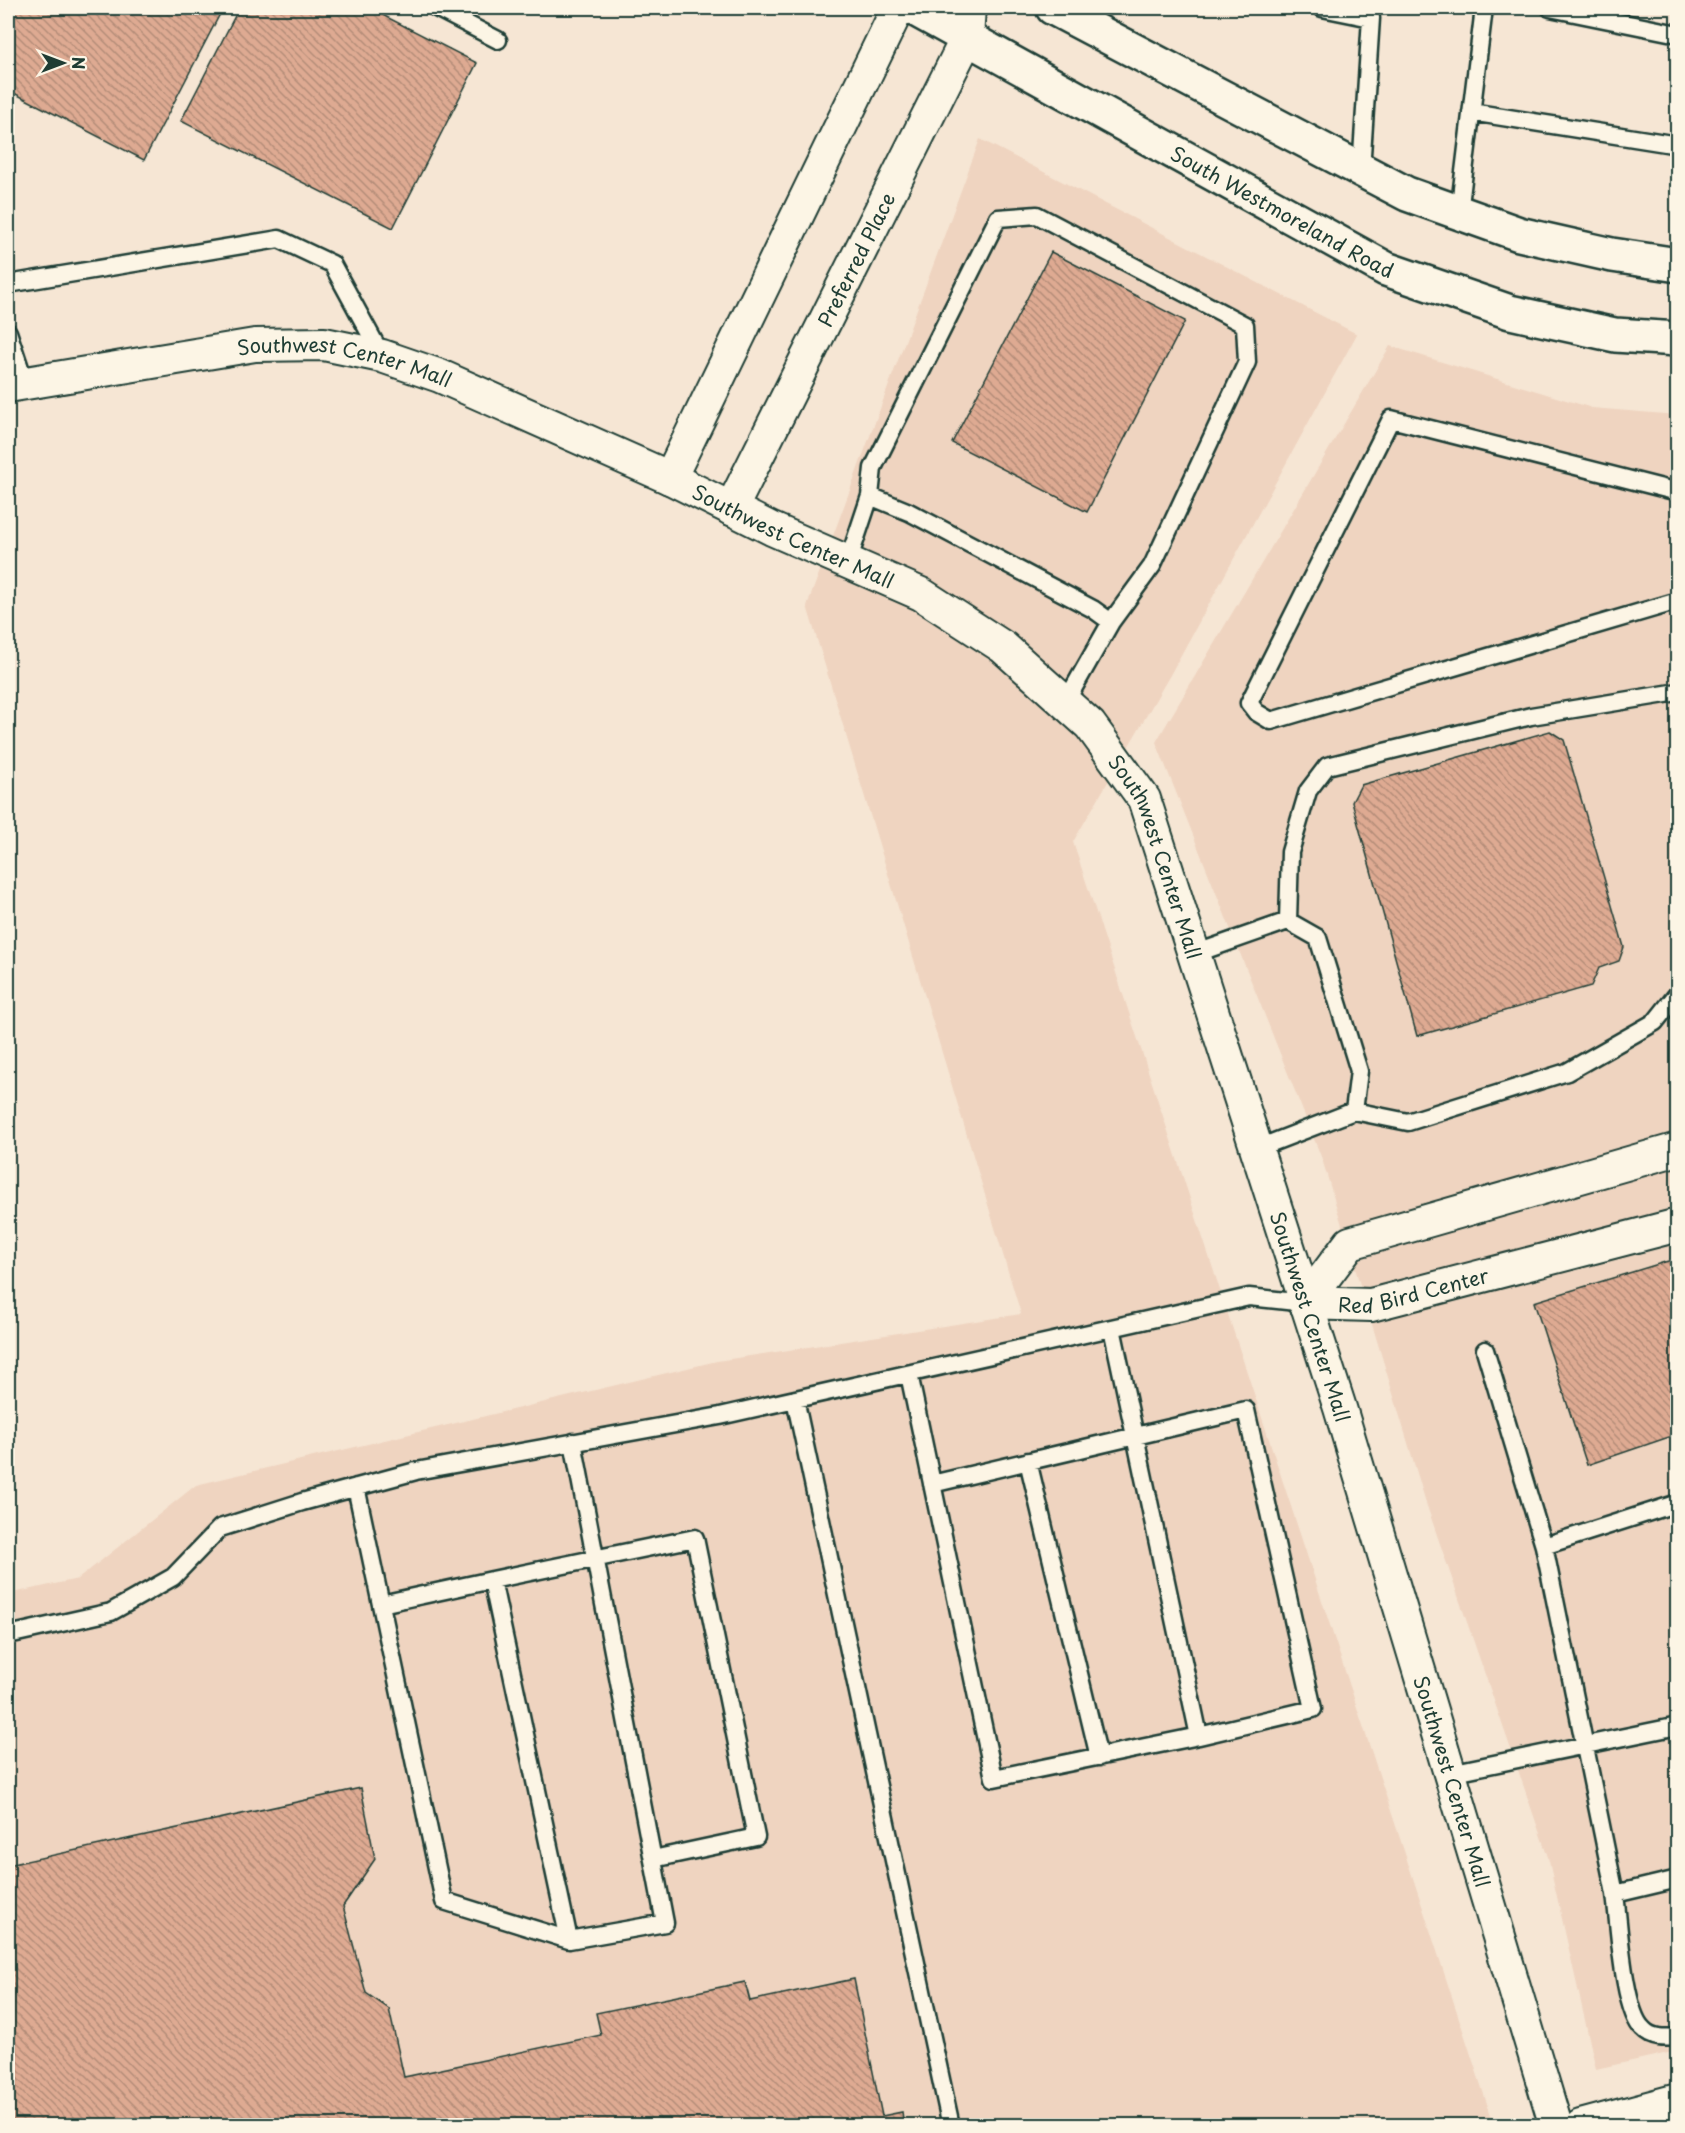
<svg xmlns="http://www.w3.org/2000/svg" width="1685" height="2133" viewBox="0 0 1685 2133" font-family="'Playpen Sans',sans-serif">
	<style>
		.built { fill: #efd4c0 }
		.building { fill: url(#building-back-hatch); stroke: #1f3d34; stroke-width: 1.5 }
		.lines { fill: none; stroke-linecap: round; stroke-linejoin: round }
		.lane-casing { stroke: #1f3d34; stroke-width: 21 }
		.street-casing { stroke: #1f3d34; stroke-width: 36 }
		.secondary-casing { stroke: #1f3d34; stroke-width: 38 }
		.lane { stroke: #fcf5e5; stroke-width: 16 }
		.street { stroke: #fcf5e5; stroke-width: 32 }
		.secondary { stroke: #fcf5e5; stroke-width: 33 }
		.labels { text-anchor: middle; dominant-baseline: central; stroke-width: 4.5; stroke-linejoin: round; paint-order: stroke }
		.street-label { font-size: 20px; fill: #1f3d34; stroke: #fcf5e5 }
	</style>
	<defs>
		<pattern id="building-back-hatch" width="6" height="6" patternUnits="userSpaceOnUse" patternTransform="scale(1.5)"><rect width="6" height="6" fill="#deaa92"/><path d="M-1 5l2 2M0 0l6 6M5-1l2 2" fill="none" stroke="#b38c78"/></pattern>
	</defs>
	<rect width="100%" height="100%" fill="#f6e6d4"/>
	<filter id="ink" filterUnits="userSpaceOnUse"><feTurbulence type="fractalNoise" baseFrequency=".0167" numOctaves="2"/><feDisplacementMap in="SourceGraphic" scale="12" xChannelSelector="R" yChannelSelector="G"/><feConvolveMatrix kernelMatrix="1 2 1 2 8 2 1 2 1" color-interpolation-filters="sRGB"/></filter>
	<g filter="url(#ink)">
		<path class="built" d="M980 139 1357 334 1170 675 1073 842 1494 2125H8V1594L78 1579 196 1485 717 1361 1021 1314 807 606Z
			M1390 346 1592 408 1677 415V2051L1596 2069 1548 1857 1427 1506 1322 1159 1156 742Z"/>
		<path class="building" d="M17 8H223L144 160 8 90V26Z
			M239 8H369L477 63 393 228 181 121Z
			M1051 252 1185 321 1087 512 952 443Z
			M1550 731 1564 740 1624 947 1619 961 1599 968 1591 986 1417 1036 1352 802 1361 785Z
			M1678 1258V1434L1587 1465 1534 1302Z
			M361 1788 375 1859 343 1906 366 1993 389 2009 404 2077 601 2035 596 2013 745 1982 750 2001 854 1979 882 2116 902 2112 904 2126H8V1865Z"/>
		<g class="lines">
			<g class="lane-casing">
				<path id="lane" d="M436 8 498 40
					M1322 8 1371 18 1361 170
					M1550 8 1678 34
					M1471 112 1678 145
					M1459 213 1484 8
					M8 284 279 239 332 264 382 356
					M8 332 25 383
					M1678 492 1391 419 1249 703 1256 712 1271 721 1678 601
					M870 496 873 468 998 218 1037 215 1245 325 1247 362 1152 566 1111 622
					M848 562 870 496 909 512 1093 609 1111 622 1065 703
					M1288 921 1290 852 1308 791 1327 766 1531 716 1678 692
					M1194 954 1288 921 1318 938 1359 1071 1354 1111 1256 1149
					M1354 1111 1408 1122 1567 1072 1655 1022 1678 993
					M1485 1350 1544 1546
					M909 1374 994 1778 1199 1736 1112 1328
					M795 1399 951 2126
					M1028 1461 1099 1757
					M932 1484 1246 1410 1313 1709 1199 1736
					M356 1487 444 1901 569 1940 665 1923 573 1442
					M1678 1503 1544 1546 1615 1894 1678 1879
					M381 1604 492 1580
					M8 1635 111 1612 173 1577 220 1528 302 1502 416 1471 720 1416 1249 1297 1305 1303
					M1450 1773 1678 1726
					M1615 1894C1619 1923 1623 2011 1643 2029 1652 2039 1665 2038 1678 2037
					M569 1940 492 1580 695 1538 756 1837 653 1859"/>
			</g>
			<g class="street-casing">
				<g id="street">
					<path id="s1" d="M8 386 255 345 324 344 382 356 440 376 670 478 772 529 921 594 1003 647 1090 725 1144 799 1340 1408 1556 2126"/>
					<path d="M670 478 898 8"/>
					<path id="s2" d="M731 509 967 38 969 8"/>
					<path d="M1305 1303 1350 1243 1678 1149"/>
					<path id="s3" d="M1305 1303 1371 1305 1678 1225"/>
					<path d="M1581 2126 1678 2100"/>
				</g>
			</g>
			<g class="secondary-casing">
				<g id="secondary">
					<path id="s4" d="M913 8 1386 269 1510 312 1615 335 1678 339"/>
					<path d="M1053 8 1407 194 1519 234 1612 255 1678 265"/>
				</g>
			</g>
			<use href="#lane" class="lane"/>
			<use href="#street" class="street"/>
			<use href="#secondary" class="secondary"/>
		</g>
	</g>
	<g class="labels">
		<g class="street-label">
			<text stroke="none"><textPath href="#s4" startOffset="422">South Westmoreland Road</textPath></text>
			<text stroke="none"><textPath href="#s2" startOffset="279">Preferred Place</textPath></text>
			<text stroke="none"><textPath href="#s1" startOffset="342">Southwest Center Mall</textPath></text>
			<text stroke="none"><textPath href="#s1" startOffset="828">Southwest Center Mall</textPath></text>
			<text stroke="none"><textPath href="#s1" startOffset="1332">Southwest Center Mall</textPath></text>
			<text stroke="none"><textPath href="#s3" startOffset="110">Red Bird Center</textPath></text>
			<text stroke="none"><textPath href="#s1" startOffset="1818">Southwest Center Mall</textPath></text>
			<text stroke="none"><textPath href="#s1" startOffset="2304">Southwest Center Mall</textPath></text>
		</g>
	</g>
	<rect width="1685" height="2133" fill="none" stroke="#fcf5e5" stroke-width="30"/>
	<rect x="15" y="15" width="1655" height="2103" fill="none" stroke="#1f3d34" stroke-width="2" filter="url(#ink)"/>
	<g transform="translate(63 63) rotate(90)" stroke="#fcf5e5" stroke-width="4.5" paint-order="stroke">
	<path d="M0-4.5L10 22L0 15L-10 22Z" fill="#1f3d34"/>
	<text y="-9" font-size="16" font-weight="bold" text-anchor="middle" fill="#1f3d34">N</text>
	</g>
</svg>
